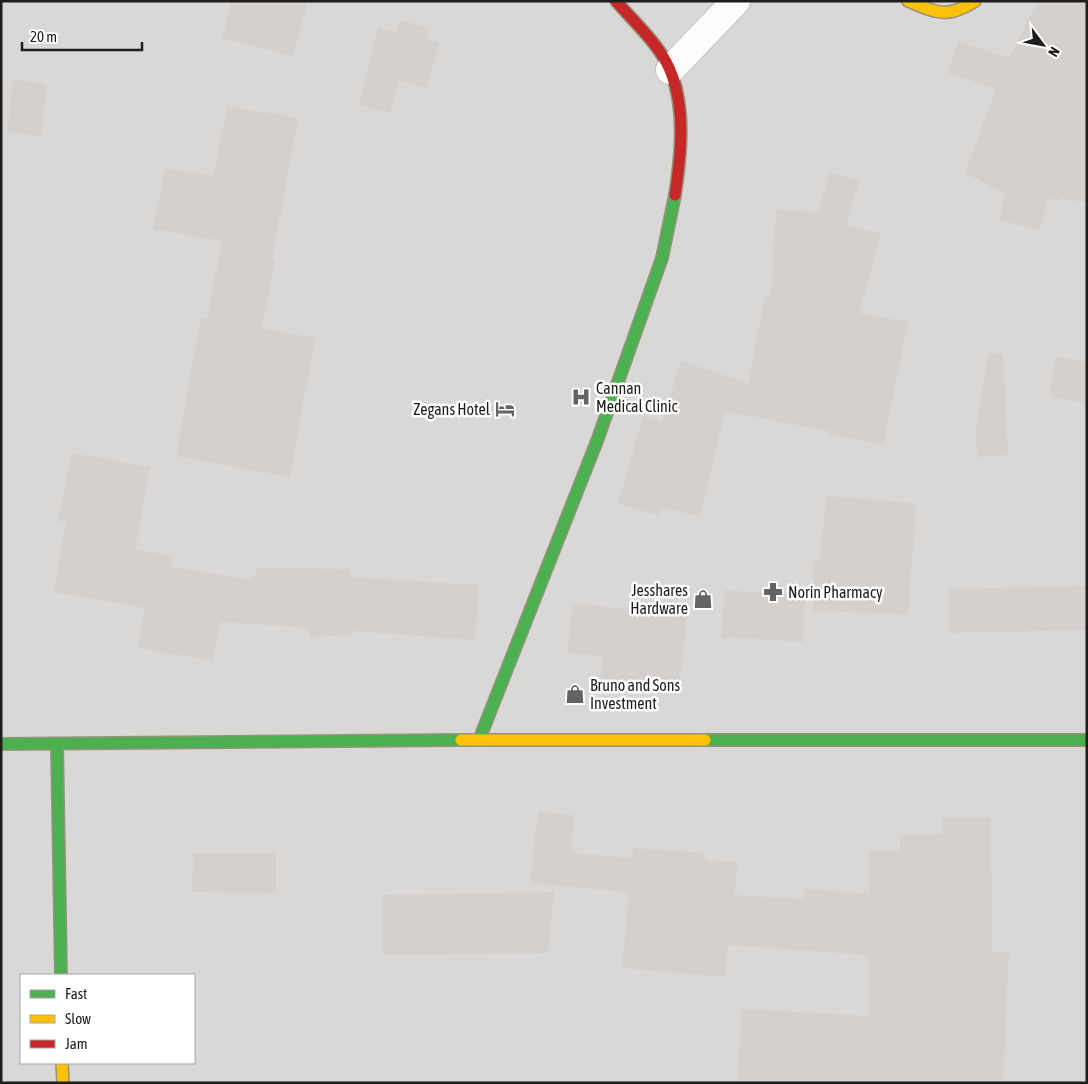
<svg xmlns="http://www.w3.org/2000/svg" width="1088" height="1084" viewBox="0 0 1088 1084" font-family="'Asap Condensed',sans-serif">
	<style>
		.residential { fill: #dad8d7; fill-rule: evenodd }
		.building { fill: #d4d0ce }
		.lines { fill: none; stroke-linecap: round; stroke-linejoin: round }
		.street-casing { stroke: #c4c3c1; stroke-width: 30 }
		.fast-casing { stroke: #94947d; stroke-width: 14 }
		.slow-casing { stroke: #94947d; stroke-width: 14 }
		.jam-casing { stroke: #94947d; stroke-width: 14 }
		.street { stroke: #fcfcfb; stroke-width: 28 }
		.fast { stroke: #4caf50; stroke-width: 11 }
		.slow { stroke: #ffc107; stroke-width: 11 }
		.jam { stroke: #c62828; stroke-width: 11 }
		.labels { text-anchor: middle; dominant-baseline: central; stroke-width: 5; stroke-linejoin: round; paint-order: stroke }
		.poi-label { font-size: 16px; fill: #1d1d1d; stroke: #fff; text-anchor: start }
	</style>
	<rect width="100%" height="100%" fill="#ebe8e5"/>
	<path class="residential" d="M1 1H1087V1083H1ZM21 975H194V1063H21Z"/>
	<path class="building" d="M232 1H308L293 56 222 38Z
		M1038 1H1087V203L1061 198 1059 202 1048 198 1040 230 999 220 1005 194 965 173 996 89 948 73 958 41 1009 58Z
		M400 20 430 28 427 40 439 43 427 88 399 81 390 113 359 105 378 27 396 32Z
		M13 79 47 84 41 136 7 132Z
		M227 106 298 118 272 259 275 260 262 328 315 338 290 477 176 456 201 317 207 318 222 241 153 229 165 169 214 175Z
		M830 172 859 181 846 225 881 234 859 313 908 322 883 445 827 434 828 431 725 411 700 517 661 507 658 515 618 504 643 417 662 422 681 361 748 383 765 295 771 296 776 210 818 212Z
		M988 353 1003 354 1008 455 977 457 976 430Z
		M1056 357 1087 362V404L1049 396Z
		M72 453 150 467 135 549 173 556 171 567 252 580V575L256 576 257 568 351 569V577L479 585 475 640 352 631V635L310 637 309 628 220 622 213 661 138 648 145 608 54 592 66 522 58 521Z
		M826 496 916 503 908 614 813 611 814 561H820Z
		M1087 586V630L949 633V589Z
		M725 590 805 596 803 642 721 637Z
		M573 603 687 616 678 696 599 687 603 656 567 653Z
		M538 812 574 815 571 853 632 858 633 848 705 853V860L737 862 735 895 804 899 805 889 869 894V851H900V835L943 834V818L991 817 992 952H1009L1003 1083H737L742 1009 869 1016V955L728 945 725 977 622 968 629 892 530 883Z
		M193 853H276V893L192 892Z
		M554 892 548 953 383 955V895Z"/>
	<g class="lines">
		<g class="street-casing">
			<path id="street" d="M670 70 736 1"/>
		</g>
		<g class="fast-casing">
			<path id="fast" d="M479 740 597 441 662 258 675 195
				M705 740H1087
				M1 744 461 740
				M57 744 61 975"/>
		</g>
		<g class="slow-casing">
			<path id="slow" d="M908 1C937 13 947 19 975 1
				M461 740H705
				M62 1063 63 1083"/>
		</g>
		<g class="jam-casing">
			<path id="jam" d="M616 1C634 22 659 44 670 70 686 108 681 155 675 195"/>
		</g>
		<use href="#street" class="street"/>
		<use href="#fast" class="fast"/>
		<use href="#slow" class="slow"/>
		<use href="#jam" class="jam"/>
	</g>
	<defs>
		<g id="hospital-bare" transform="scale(1.5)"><path d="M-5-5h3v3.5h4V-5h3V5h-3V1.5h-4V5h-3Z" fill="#656463" stroke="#fff" stroke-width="2.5" paint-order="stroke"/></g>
		<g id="hotel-bare" transform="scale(1.5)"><path d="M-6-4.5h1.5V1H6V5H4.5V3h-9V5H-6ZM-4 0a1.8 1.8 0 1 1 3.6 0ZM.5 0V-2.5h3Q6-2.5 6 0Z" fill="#656463" stroke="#fff" stroke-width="2.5" paint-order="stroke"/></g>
		<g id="pharmacy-bare" transform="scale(1.5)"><path d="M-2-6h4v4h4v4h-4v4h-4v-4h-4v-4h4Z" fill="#656463" stroke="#fff" stroke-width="2.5" paint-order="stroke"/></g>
		<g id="shop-bare" transform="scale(1.5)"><path d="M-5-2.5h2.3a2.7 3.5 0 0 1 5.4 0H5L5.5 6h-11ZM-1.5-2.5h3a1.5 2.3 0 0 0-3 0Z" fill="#656463" stroke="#fff" stroke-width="2.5" paint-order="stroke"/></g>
	</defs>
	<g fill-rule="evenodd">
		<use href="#hospital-bare" x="581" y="397"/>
		<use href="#hotel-bare" x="505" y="409"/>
		<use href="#pharmacy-bare" x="773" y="592"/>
		<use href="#shop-bare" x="703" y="599"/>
		<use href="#shop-bare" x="575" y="694"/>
	</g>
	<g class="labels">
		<g class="poi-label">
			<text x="596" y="388">Cannan<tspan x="596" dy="18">Medical Clinic</tspan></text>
			<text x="490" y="409" text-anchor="end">Zegans Hotel</text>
			<text x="688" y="590" text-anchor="end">Jesshares<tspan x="688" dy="18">Hardware</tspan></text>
			<text x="788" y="592">Norin Pharmacy</text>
			<text x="590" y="685">Bruno and Sons<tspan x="590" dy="18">Investment</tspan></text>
		</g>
	</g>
	<rect width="1088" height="1084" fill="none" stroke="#1d1d1d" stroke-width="5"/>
	<rect x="20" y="974" width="175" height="90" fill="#ffffff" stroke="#a5a5a5"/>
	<rect x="30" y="990" width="25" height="8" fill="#4caf50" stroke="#a5a5a5"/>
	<text x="65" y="999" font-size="15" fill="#1d1d1d">Fast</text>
	<rect x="30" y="1015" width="25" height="8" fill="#ffc107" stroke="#a5a5a5"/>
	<text x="65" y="1024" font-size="15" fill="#1d1d1d">Slow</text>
	<rect x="30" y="1040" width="25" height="8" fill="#c62828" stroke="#a5a5a5"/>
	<text x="65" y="1049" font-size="15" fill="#1d1d1d">Jam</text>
	<g transform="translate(1043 45) rotate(122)" stroke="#ffffff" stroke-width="4" paint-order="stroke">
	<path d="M0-4L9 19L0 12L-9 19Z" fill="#1d1d1d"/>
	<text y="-8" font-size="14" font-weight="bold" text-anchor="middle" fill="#1d1d1d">N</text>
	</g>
	<path d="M22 42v8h120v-8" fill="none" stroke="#1d1d1d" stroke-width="2.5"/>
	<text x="30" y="42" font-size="15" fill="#1d1d1d" stroke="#ffffff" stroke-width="4" paint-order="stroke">20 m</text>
</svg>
